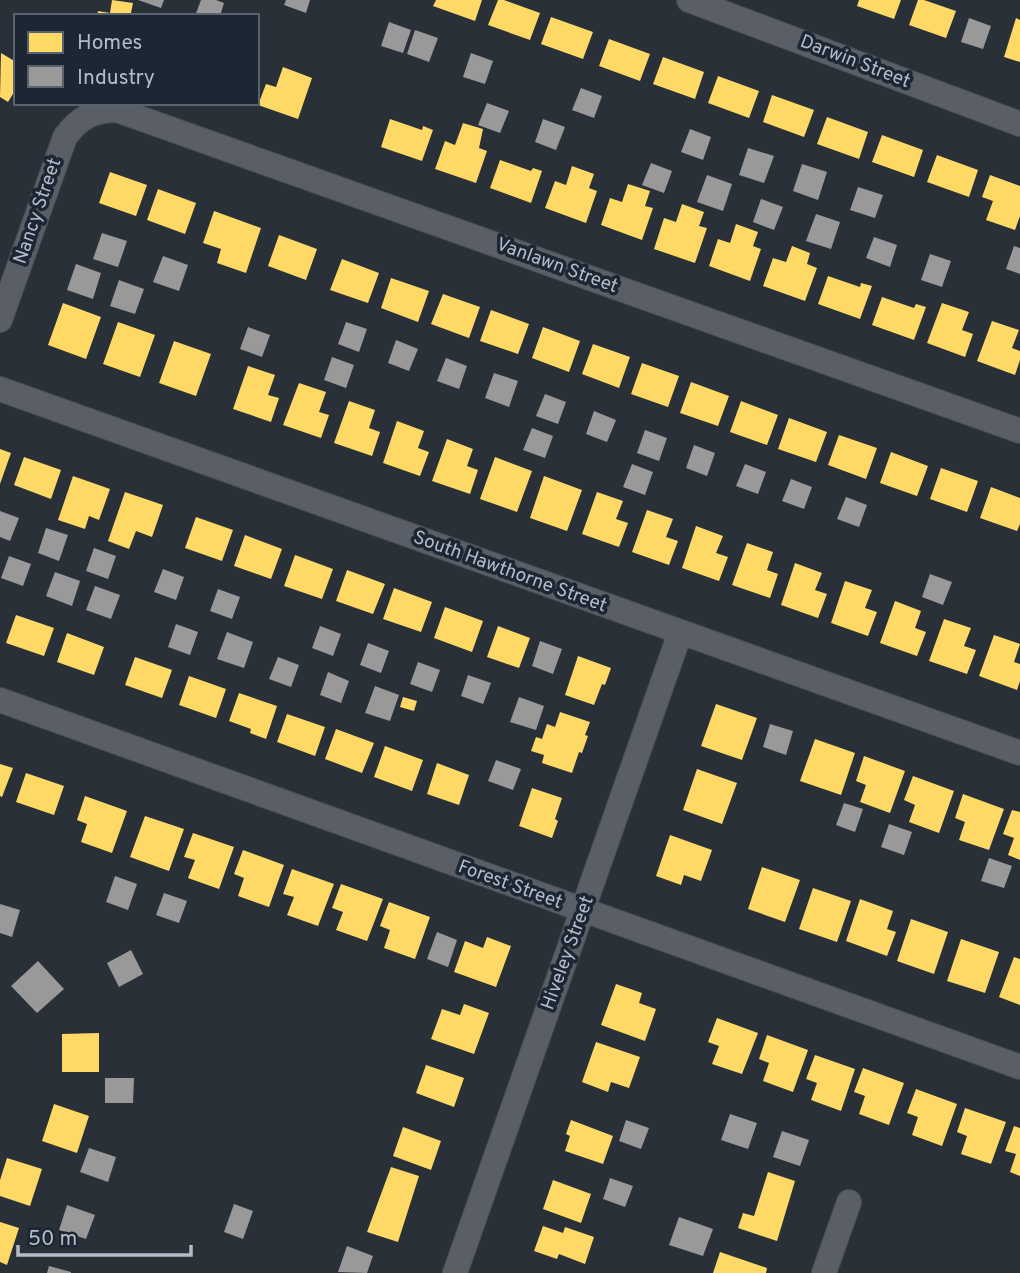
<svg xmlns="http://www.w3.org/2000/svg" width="1020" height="1273" viewBox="0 0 1020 1273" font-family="Overpass,sans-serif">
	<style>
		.homes { fill: #ffd966 }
		.industry { fill: #999 }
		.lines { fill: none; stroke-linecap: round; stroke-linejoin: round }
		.minor-casing { stroke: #484c53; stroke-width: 26 }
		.minor { stroke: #5a5e66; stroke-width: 24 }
		.labels { text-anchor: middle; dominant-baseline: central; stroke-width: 7; stroke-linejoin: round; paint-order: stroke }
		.street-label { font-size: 19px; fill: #b4bcc9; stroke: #1d2633 }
	</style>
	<rect width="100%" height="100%" fill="#2a3038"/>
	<path class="homes" d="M112 0 133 3 131 13 137 16H97L98 11 110 13Z
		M436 0H482L475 21 433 6Z
		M498 0H504L540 13 530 40 488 25Z
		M859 0H901L894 19 857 6Z
		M918 0H924L956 11 946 38 909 25Z
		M551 17 593 32 583 59 541 44Z
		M1016 18 1020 20V62L1004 57Z
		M609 39 650 54 640 81 599 66Z
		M1 53 16 62V89L8 102 0 97Z
		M663 57 704 72 695 99 653 84Z
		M283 67 312 78 298 119 258 105 266 84 276 87Z
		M718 76 759 91 749 118 708 103Z
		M772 95 814 110 804 137 763 122Z
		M827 117 868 132 859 159 817 144Z
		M390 119 422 130 423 126 433 130 422 161 381 147Z
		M463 123 483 129 479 148 487 151 476 183 435 169 445 141 455 145Z
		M882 135 923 150 914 177 872 162Z
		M937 155 978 170 969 197 927 182Z
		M500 160 531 171 533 168 542 171 531 203 490 188Z
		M572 166 594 174 589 188 597 191 586 223 545 208 555 181 566 185Z
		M110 172 147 185 136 216 99 203Z
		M990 175 1020 186V216L1015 230 986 220 993 201 982 197Z
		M628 184 650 191 645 206 653 208 642 240 601 225 610 198 622 202Z
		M158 189 196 203 185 234 147 220Z
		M682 204 704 212 699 226 707 228 695 263 654 249 664 218 676 222Z
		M214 211 261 228 246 273 217 263 221 249 203 243Z
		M736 224 758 232 753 246 761 249 750 281 709 266 718 239 730 243Z
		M279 235 317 249 306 280 268 266Z
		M792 246 810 253 807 264 817 268 805 301 763 286 773 258 786 262Z
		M342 259 379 273 368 303 330 290Z
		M828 276 860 287 861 283 872 286 860 319 818 304Z
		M391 278 429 291 418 322 381 308Z
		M443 294 480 307 469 338 431 324Z
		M882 297 914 308 916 304 926 307 914 340 872 325Z
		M63 303 101 317 86 359 48 345Z
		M942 303 969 312 962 330 973 334 965 357 927 343Z
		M491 310 529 324 518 354 480 341Z
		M992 321 1019 330 1012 348 1020 351V360L1015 375 977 361Z
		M118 322 155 335 140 377 103 364Z
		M543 327 580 341 569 372 532 358Z
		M174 341 211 354 196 396 159 383Z
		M593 344 630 357 619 388 582 374Z
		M642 363 679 376 668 407 631 394Z
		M248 366 275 375 268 395 279 398 271 422 233 409Z
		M691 382 729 396 718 426 680 413Z
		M299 383 326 392 319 412 329 415 321 438 283 425Z
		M349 401 375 410 369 428 380 432 372 456 334 443Z
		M741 401 778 415 767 445 730 432Z
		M789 418 827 432 816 462 778 449Z
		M397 421 424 431 418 448 429 452 420 476 383 463Z
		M839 435 877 448 866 479 828 465Z
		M447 439 473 449 467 466 478 470 470 494 432 481Z
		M0 449 11 453 0 484Z
		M891 452 928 466 917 496 880 483Z
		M24 457 61 470 51 499 14 485Z
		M495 457 532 471 517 512 480 499Z
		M941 468 978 481 967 512 930 499Z
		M73 476 110 489 99 520 89 516 85 529 58 520Z
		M544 476 582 490 567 531 530 518Z
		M991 487 1020 498V524L1017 531 980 518Z
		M125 492 163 505 152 537 136 531 129 549 108 541Z
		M597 492 623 501 616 519 628 523 619 547 582 534Z
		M647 510 673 519 666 537 678 541 669 565 632 552Z
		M196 517 233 530 222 561 185 548Z
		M696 526 723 536 716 553 728 557 719 581 682 568Z
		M245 535 282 549 271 579 234 566Z
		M747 543 773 552 767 570 778 574 770 598 732 585Z
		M295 555 333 569 322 599 284 586Z
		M795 563 822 573 815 590 827 594 818 618 781 605Z
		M347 570 385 584 373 614 336 601Z
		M845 581 872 590 865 608 877 612 868 636 831 623Z
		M394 588 432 602 421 632 383 619Z
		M895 601 921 611 915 628 926 632 917 656 880 643Z
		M445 607 483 621 472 652 434 638Z
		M16 615 54 628 44 656 6 643Z
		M944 619 971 628 964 646 976 650 967 674 929 661Z
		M498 626 530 638 519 668 487 657Z
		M67 633 104 647 94 675 57 662Z
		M994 635 1020 644 1014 662 1020 664V681L1017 690 979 676Z
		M578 656 611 668 605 685 602 684 594 705 565 695Z
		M135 657 172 670 162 698 125 685Z
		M189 676 226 689 216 718 179 705Z
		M239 693 277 706 266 739 250 733 251 729 229 721Z
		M403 697 417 701 414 711 400 707Z
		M716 704 757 718 742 760 701 746Z
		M560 712 590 722 585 735 588 736 582 753 579 752 572 773 542 763 544 755 531 751 536 737 542 739 547 724 555 727Z
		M287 714 325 727 315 756 277 742Z
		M336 729 374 743 362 773 325 759Z
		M815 739 855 753 841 795 800 781Z
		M385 746 423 760 412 791 374 777Z
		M864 756 905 771 890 813 860 802 866 785 856 781Z
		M437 763 469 775 459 805 427 794Z
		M0 764 13 768 2 797 0 796Z
		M697 769 737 783 722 824 683 810Z
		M26 773 64 786 54 815 16 802Z
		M913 776 954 791 939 833 909 822 915 805 904 800Z
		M532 788 562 798 555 819 558 821 552 838 519 826Z
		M963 794 1004 809 989 850 959 840 965 822 955 818Z
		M85 796 127 811 112 853 81 842 87 824 77 820Z
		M1012 810 1020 812V860L1008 855 1014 838 1003 834Z
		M145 816 184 829 169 871 130 857Z
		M193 833 234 847 219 889 188 878 195 860 184 857Z
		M670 835 712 850 701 881 684 875 681 885 656 876Z
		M243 850 284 865 269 907 238 896 244 878 234 874Z
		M762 867 800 880 785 922 748 909Z
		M292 869 334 884 318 926 287 915 294 897 283 894Z
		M341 884 383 899 367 941 336 930 343 912 332 908Z
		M813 888 851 901 837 942 799 929Z
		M860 899 893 911 887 929 896 932 887 956 846 941Z
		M389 902 430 917 415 959 384 948 390 930 380 926Z
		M911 919 948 932 934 974 897 961Z
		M487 937 511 946 496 987 454 972 465 941 483 948Z
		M961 939 999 952 985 993 947 981Z
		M1014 957 1020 959V1005L999 997Z
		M616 984 642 993 639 1003 656 1009 645 1041 601 1025Z
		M464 1004 489 1013 474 1054 431 1039 442 1009 460 1015Z
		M717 1018 758 1033 742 1074 712 1064 719 1046 708 1042Z
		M99 1033V1072H62V1034Z
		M767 1035 808 1050 793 1092 763 1081 769 1063 759 1059Z
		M596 1042 640 1057 629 1088 611 1082 608 1092 582 1082Z
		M815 1055 855 1069 841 1111 811 1100 817 1083 806 1079Z
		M426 1065 464 1078 454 1107 416 1093Z
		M863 1068 904 1083 889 1125 859 1114 865 1096 854 1092Z
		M916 1089 957 1104 942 1146 912 1135 918 1117 907 1113Z
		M54 1104 89 1116 77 1153 42 1141Z
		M965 1108 1006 1122 991 1164 961 1154 967 1136 957 1132Z
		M571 1120 613 1136 603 1164 565 1151 570 1136 566 1134Z
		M1014 1126 1020 1128V1176L1010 1172 1016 1154 1005 1151Z
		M403 1127 441 1141 431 1170 393 1156Z
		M7 1158 42 1169 30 1206 0 1196V1180Z
		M391 1167 419 1176 398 1242 367 1232Z
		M768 1172 795 1181 777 1241 738 1228 743 1213 754 1216Z
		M553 1180 591 1194 581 1223 543 1209Z
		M0 1222 19 1228 7 1265 0 1262Z
		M543 1226 563 1233 565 1227 594 1237 585 1264 559 1254 557 1259 534 1251Z
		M720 1252 767 1268 766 1273H713Z"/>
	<path class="industry" d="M138 0H164L161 8Z
		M201 0H216L224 3 220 16H195Z
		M286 0H310L306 13 284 5Z
		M969 18 991 26 983 49 961 42Z
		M389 22 411 30 403 53 381 46Z
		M415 30 438 38 429 62 407 54Z
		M471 53 493 61 485 84 463 77Z
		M581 88 602 96 594 118 572 110Z
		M487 103 509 111 500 133 478 125Z
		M543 119 565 127 556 150 535 142Z
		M690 129 711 137 703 160 681 152Z
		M748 148 774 156 764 183 739 175Z
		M651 163 672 171 664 193 642 185Z
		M802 164 827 172 818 200 793 191Z
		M707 175 732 184 723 211 697 202Z
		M858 187 883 195 875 218 850 210Z
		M761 199 783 207 774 230 753 222Z
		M816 214 840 222 831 249 806 241Z
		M102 233 127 241 118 267 93 259Z
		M874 237 897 245 890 267 866 258Z
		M1014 246 1020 248V274L1006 269Z
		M930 254 951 261 942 287 921 280Z
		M163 256 188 265 179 291 153 282Z
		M76 264 101 273 93 299 67 290Z
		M119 280 144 289 135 314 110 306Z
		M346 322 367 329 359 352 338 344Z
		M248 327 270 335 262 357 240 349Z
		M396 340 418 349 409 371 388 363Z
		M332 357 354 365 346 388 324 380Z
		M446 358 467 366 459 389 437 381Z
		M494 373 518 381 509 407 485 398Z
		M545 394 566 402 558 424 536 416Z
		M594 411 616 420 607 442 586 434Z
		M532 428 553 436 545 458 523 450Z
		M645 430 667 438 659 461 637 453Z
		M694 445 715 453 707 476 686 468Z
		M632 464 653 472 645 495 623 487Z
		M745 464 766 472 758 494 736 486Z
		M791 479 812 487 804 509 782 501Z
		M846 497 867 505 859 527 837 519Z
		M0 511 19 518 10 541 0 537Z
		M46 528 68 535 59 561 38 553Z
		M94 548 116 556 108 579 86 571Z
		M9 556 31 564 23 586 1 578Z
		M163 569 184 577 176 600 154 592Z
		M55 572 80 581 72 606 46 596Z
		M930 574 952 582 943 605 922 597Z
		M95 586 120 595 111 619 86 610Z
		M218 589 240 597 232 619 210 611Z
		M176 624 198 632 190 655 168 647Z
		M320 626 341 634 333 656 312 648Z
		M227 632 253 642 244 668 217 659Z
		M540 641 562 649 553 674 532 666Z
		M368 643 389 651 381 673 360 665Z
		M278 657 299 665 291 687 269 679Z
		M418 662 440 670 432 692 410 684Z
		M328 672 349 681 341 703 320 695Z
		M468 675 491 683 483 704 461 696Z
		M375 686 399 695 390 721 365 713Z
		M519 697 544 706 536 730 510 722Z
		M770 724 793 731 786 755 763 747Z
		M496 760 521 769 513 790 488 781Z
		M844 803 863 809 855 832 836 825Z
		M889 824 912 832 904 855 881 847Z
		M989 858 1012 866 1004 888 981 881Z
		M115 876 137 884 128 910 106 902Z
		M164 893 187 901 179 923 156 915Z
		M0 904 20 910 12 937 0 933Z
		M437 932 457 940 448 967 427 959Z
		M131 950 143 974 119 987 107 963Z
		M38 961 64 989 37 1013 11 986Z
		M105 1078H134L133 1103H105Z
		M730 1114 757 1123 748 1149 721 1140Z
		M626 1120 649 1128 641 1149 619 1141Z
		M782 1131 809 1140 800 1166 773 1157Z
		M89 1148 116 1157 108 1182 80 1172Z
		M610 1178 633 1186 625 1207 603 1199Z
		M234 1204 253 1211 243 1239 224 1232Z
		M67 1205 95 1215 86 1239 59 1230Z
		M679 1217 713 1229 703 1256 669 1245Z
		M347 1246 373 1256 367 1273 338 1272Z
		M49 1266 71 1272V1273H47Z"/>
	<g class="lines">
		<g class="minor-casing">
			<path id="minor" d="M689 0 1020 124
				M0 320 65 137C79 118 93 110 117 110L1020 431
				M0 389 1020 753
				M0 700 1020 1067
				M455 1273 680 633
				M824 1273 849 1202"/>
		</g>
		<use href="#minor" class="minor"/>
	</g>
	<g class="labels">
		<g class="street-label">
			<text transform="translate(855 62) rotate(21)">Darwin Street</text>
			<text transform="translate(38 211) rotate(-71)">Nancy Street</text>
			<text transform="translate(557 266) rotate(20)">Vanlawn Street</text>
			<text transform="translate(510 572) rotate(20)">South Hawthorne Street</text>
			<text transform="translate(510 885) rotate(20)">Forest Street</text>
			<text transform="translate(568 953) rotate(-70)">Hiveley Street</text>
		</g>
	</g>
	<rect x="14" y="14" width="245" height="91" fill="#1d2633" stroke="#59626f" stroke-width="2"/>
	<rect x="28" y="32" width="35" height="21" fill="#ffd966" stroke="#59626f" stroke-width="2"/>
	<text x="77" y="49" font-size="21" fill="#b4bcc9">Homes</text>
	<rect x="28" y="66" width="35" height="21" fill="#999999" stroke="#59626f" stroke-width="2"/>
	<text x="77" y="84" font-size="21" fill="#b4bcc9">Industry</text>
	<path d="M18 1245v10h173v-10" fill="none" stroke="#b4bcc9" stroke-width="3.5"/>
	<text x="28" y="1245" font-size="21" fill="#b4bcc9" stroke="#1d2633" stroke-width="5" paint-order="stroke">50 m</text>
</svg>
